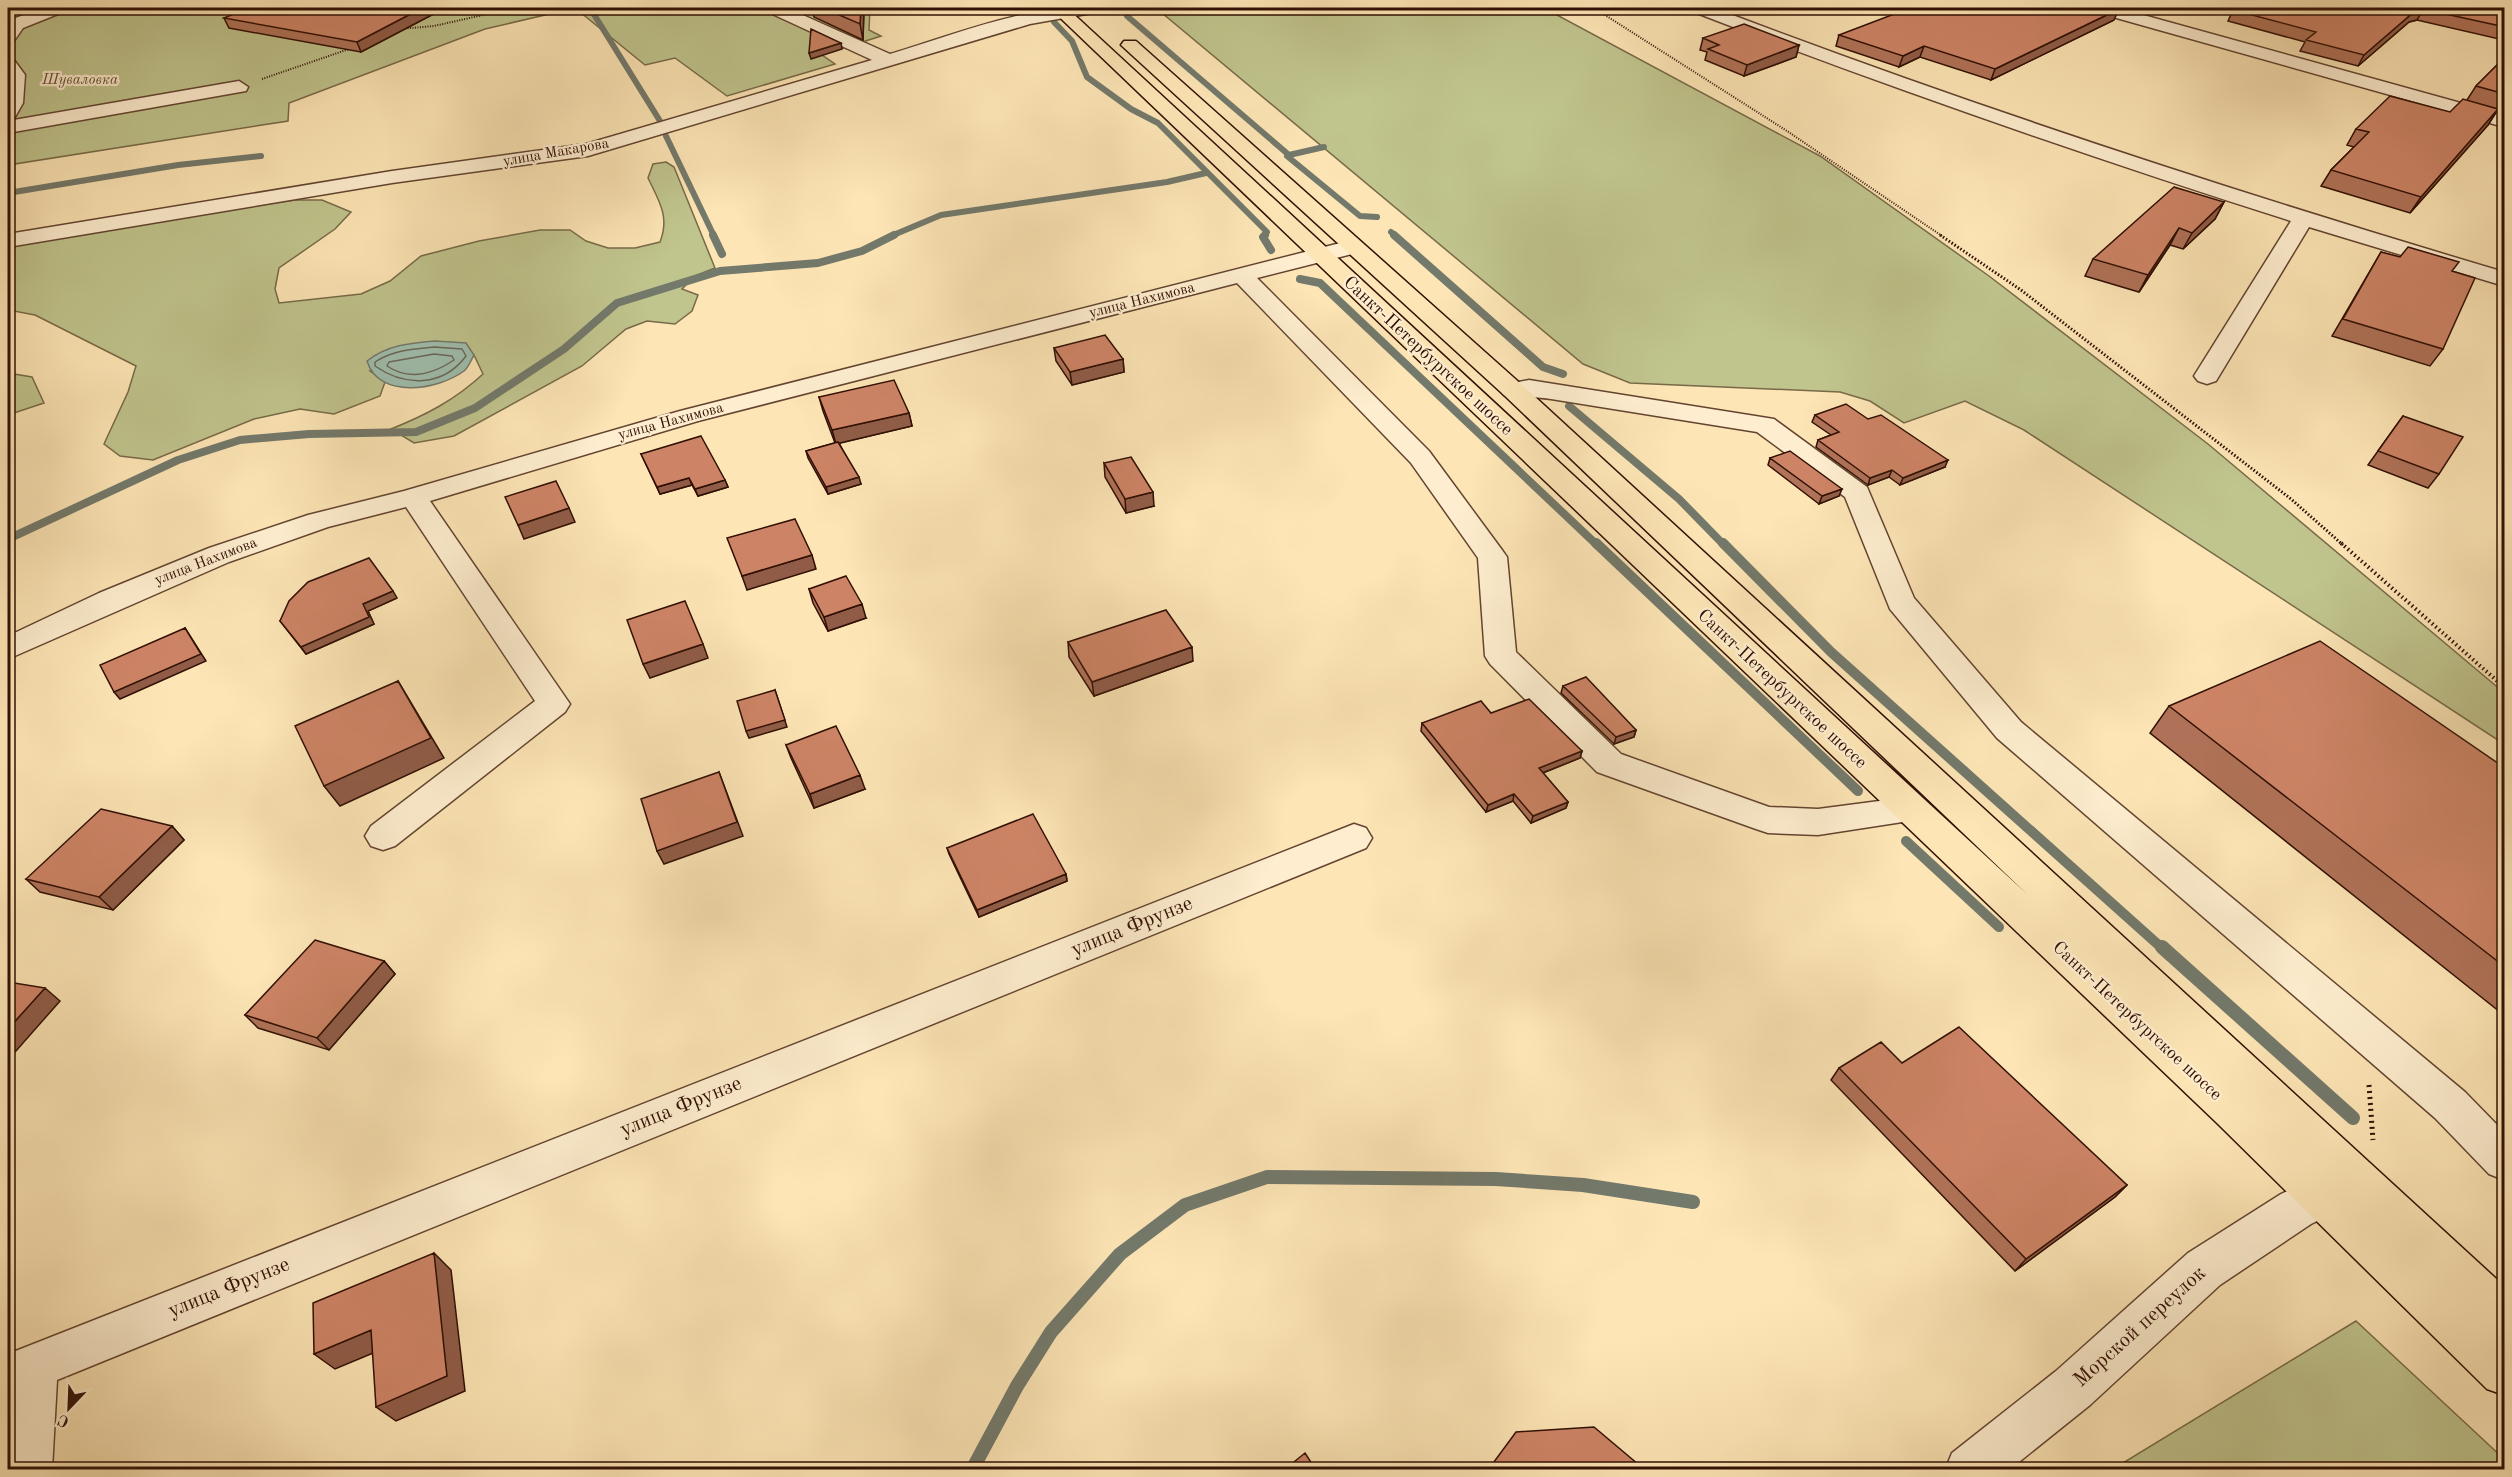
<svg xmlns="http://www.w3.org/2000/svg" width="2512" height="1477" viewBox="0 0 2512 1477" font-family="'Old Standard TT',serif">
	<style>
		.green { fill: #c0c48d; stroke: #786a48; stroke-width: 1.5 }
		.water { fill: #9fbfaf; stroke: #73796b; stroke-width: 1.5 }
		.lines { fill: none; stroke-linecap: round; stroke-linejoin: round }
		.shore { stroke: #68675a; stroke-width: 1.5 }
		.stream-far3 { stroke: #73796b; stroke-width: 6 }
		.stream-far2 { stroke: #73796b; stroke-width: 8 }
		.stream-far1 { stroke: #73796b; stroke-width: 10 }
		.stream { stroke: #73796b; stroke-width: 14 }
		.minor-casing { stroke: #634430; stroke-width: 3 }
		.major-casing { stroke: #300f04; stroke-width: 3 }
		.path-far3 { stroke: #300f04; stroke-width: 2; stroke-dasharray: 1 1.5; stroke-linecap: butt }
		.path-far2 { stroke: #300f04; stroke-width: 3; stroke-dasharray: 1.5 2; stroke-linecap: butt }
		.path-far1 { stroke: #300f04; stroke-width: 4; stroke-dasharray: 1.5 3; stroke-linecap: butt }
		.path { stroke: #300f04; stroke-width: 5; stroke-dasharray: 2 4; stroke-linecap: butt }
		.minor { fill: #feeecf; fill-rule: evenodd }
		.major { fill: #fde5b5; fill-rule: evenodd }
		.wall { fill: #b07258; stroke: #300f04; stroke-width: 1.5 }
		.shaded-wall { fill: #905c47; stroke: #300f04; stroke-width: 1.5 }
		.building { fill: #cd8466; stroke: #300f04; stroke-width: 1.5 }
		.labels { text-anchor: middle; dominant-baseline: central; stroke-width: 4.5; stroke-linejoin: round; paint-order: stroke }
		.far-park-label { font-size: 15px; font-style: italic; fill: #624e34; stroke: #feeecf }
		.far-street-label { font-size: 15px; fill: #300f04; stroke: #feeecf }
		.street-label { font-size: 18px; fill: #300f04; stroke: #feeecf }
		.near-street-label { font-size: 21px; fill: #300f04; stroke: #feeecf }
	</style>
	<rect width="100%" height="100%" fill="#fde5b5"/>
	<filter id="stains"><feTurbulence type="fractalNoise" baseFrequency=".00333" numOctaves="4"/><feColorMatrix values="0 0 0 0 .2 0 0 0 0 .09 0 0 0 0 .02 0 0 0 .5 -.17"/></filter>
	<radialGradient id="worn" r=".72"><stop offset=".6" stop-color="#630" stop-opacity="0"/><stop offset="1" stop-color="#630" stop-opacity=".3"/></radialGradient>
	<path class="green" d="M8 8H870L869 30 881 36 822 55 835 64 727 96 675 58 645 65 575 8 485 29 289 103 288 121 8 165Z
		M1156 8H1284L1342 13 1372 8H1544L1820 156 1989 276 2208 444 2502 691 2504 693V744L2024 430 1965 401 1904 423 1870 401 1840 392 1630 383 1583 364Z
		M666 162 674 167 715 268 695 276 682 289 698 295 692 311 675 324 647 321 626 329 582 366 454 436 414 443 391 429C426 415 455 400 483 374L474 355 370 371 385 382 380 396 334 414 300 409 254 419 153 460 120 456 104 444 128 392 136 366 35 315 8 310V245L294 200H322L351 212 335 229 279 268 275 289 279 303 361 294 390 281 421 256 479 241 540 230H570L586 241 608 248H635L660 242C670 217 659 201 648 178L653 164Z
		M8 373 32 377 44 403 8 415Z
		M2356 1321 2504 1459V1469H2113Z"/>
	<path class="water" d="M435 341 466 343 474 355C471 360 469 367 464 371 438 390 379 400 367 361 387 345 410 343 435 341Z"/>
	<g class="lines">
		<path class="shore" d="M434 347 462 349 466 356C443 387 405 387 375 366V362C393 350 413 349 434 347Z
			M434 354 452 356 454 360C433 374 409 381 387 366L389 362Z"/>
		<path class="stream-far3" d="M590 8 660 121
			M1127 16 1289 155 1324 147
			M1054 22 1072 41 1087 77 1131 109 1158 123 1267 232 1264 236
			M666 136 714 236
			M1287 156 1360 216 1377 217
			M8 193 178 165 261 156
			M1391 232 1396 236
			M891 236 941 215 1167 182 1206 173"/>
		<path class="stream-far2" d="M713 235 722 254
			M1265 235 1263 237 1271 250
			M1394 235 1543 367 1563 374
			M1300 279 1320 283 1597 545
			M1569 406 1679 499 1724 545
			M8 539 178 460 240 440 309 434 416 432 475 408 564 349 617 303 720 271 818 263 862 251 894 235"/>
		<path class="stream-far1" d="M1596 543 1858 791
			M1723 543 1831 652 2163 949
			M1906 841 1999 927"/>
		<path class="stream" d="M2162 947 2353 1118
			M972 1470 1017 1386 1051 1332 1120 1254 1185 1205 1267 1177 1496 1179 1583 1185 1693 1202"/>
		<g class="minor-casing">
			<path id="minor" d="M43 8H65L63 12 23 28 14 41 8 42 10 20Z
				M766 8H787L890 54C951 36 1037 1 1100 8L1092 13 1030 24 588 156 392 183 8 247V234L392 171 586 144 872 60 768 12Z
				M1692 8H1714C1974 107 2238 193 2504 272V286L2309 227 2216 381 2207 384 2198 381 2194 376 2291 221C2090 157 1891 88 1694 12Z
				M2093 8H2118L2504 115V127L2095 12Z
				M8 59 14 60 25 75 23 103 15 117 8 119Z
				M239 81 248 87 246 91 8 133V121Z
				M1352 240 1360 242 1363 247 1360 252 1257 278 1429 451 1502 550 1507 557 1516 652 1621 754 1769 807 1818 809 1910 797 1922 801 1927 810 1922 819 1818 835 1768 833 1756 829 1597 772 1490 664 1485 656 1478 558 1411 463 1237 283 698 421 430 501 570 704 565 712 395 846 383 850 371 846 365 836 371 826 535 701 406 507 328 527 229 562 8 659V636L99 593 209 548 308 515 404 491 680 411Z
				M1529 380 1774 419 1867 487 1914 598 2021 722 2465 1092 2504 1132V1180L2489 1174 2435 1118 1997 738 1890 609 1845 497 1757 432 1551 399C1535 396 1519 399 1504 395L1500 390 1504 385Z
				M1354 824 1366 828 1372 838 1366 848 57 1380 52 1470H8V1354Z
				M2320 1176 2335 1182 2342 1197 2335 1212 2311 1224 2220 1285 2090 1405 2009 1470H1945L1952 1453 2056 1371 2188 1253 2281 1194Z"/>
		</g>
		<g class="major-casing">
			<path id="major" d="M1050 8H1067L2028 895 1504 395 1121 45 1124 41H1136L1522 385 2504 1286V1395L2487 1389 2217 1123Z"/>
		</g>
		<path class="path-far3" d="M1594 8 1787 131 1942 236
			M400 29 434 26 514 8
			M262 79 352 48"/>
		<path class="path-far2" d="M1940 235 2021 290 2291 499 2343 545"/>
		<path class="path-far1" d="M2341 543 2504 687"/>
		<path class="path" d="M2369 1085 2373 1140"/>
		<use href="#minor" class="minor"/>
		<use href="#major" class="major"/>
	</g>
	<path class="wall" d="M445 8 361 52 229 28 224 18Z
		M812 8H864L863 40 814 17Z
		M2124 8H2140L2134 10Z
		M2505 8V31L2499 39 2417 20 2409 22 2358 66 2300 51 2305 42 2228 21 2233 10Z
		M2114 20 1991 80 1920 57 1899 67 1836 46 1839 35Z
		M1703 38 1799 45 1796 57 1744 76 1705 60 1707 52 1700 50Z
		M2505 57V106L2499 111H2497L2488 125 2410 213 2321 186 2331 170 2354 147 2347 145 2356 129 2450 112 2467 100 2476 86Z
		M2224 202 2215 219 2183 249 2170 245 2139 292 2085 276 2093 259Z
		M2381 252 2453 272 2443 349 2430 366 2332 336Z
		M1054 348 1123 359 1124 372 1072 385 1056 361Z
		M819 397 909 413 912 426 839 443 861 484 828 494 808 458 806 451 835 443 823 411Z
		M1815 415 1868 419 1945 467 1900 485 1889 477 1868 485 1816 447 1818 440 1831 435 1812 422Z
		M2403 416 2439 474 2428 488 2368 465Z
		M641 454 725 480 728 487 698 496 692 485 660 494Z
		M1770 458 1839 496 1819 504 1768 465Z
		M1104 463 1154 506 1126 513 1105 477Z
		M809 589 866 618 828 631 813 603Z
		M397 598 368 611 374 624 306 654 280 621Z
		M1068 642 1193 661 1094 696 1069 657Z
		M1563 686 1636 730 1634 737 1614 744 1561 693Z
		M2169 706 2505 768V1016L2150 733Z
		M1491 713 1582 751 1580 758 1543 773 1568 802 1566 808 1531 823 1513 801 1486 812 1421 731 1422 723Z
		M786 745 865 789 814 808 791 758Z
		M172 826 184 840 113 910 40 892 26 879Z
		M947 848 1066 874 1067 881 979 917 949 854Z
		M384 961 395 974 329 1050 258 1028 245 1015Z
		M1902 1063 2127 1185 2115 1197 2015 1271 1831 1080 1839 1068Z"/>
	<path class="shaded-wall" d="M422 8H445L361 52 357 42Z
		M861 8H864L863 40 860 24Z
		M2119 9 2114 20 1991 80 1995 69Z
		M2423 9 2417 20 2409 22 2358 66 2364 55 2415 11Z
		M841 43 842 49 811 59 809 53Z
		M1799 45 1796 57 1744 76 1747 65Z
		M1924 46 1920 57 1899 67 1903 56Z
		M2498 109 2488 125 2410 213 2421 197Z
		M2224 202 2215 219 2183 249 2192 233Z
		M2179 228 2170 245 2139 292 2148 275Z
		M1123 359 1124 372 1072 385 1070 372Z
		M909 413 912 426 836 444 832 430Z
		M1948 460 1945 467 1900 485 1903 478Z
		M1892 470 1889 477 1868 485 1870 478Z
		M859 477 861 484 828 494 826 487Z
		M689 478 692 485 660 494 657 487Z
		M725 480 728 487 698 496 695 489Z
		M1842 489 1839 496 1819 504 1822 496Z
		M1153 492 1154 506 1126 513 1125 499Z
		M569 508 575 522 524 539 518 525Z
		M812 555 816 569 747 590 742 576Z
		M393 591 397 598 368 611 374 624 306 654 301 647 363 604Z
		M862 604 866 618 828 631 824 617Z
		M185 628 206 661 120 699 114 692Z
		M703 644 708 658 650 678 643 664Z
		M1192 647 1193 661 1094 696 1092 682Z
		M398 681 444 758 340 806 324 786Z
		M775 690 787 727 749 738 746 731Z
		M1636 730 1634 737 1614 744 1616 737Z
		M1582 751 1580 758 1537 775 1539 768Z
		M719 772 743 836 664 864 657 851Z
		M860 775 865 789 814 808 810 794Z
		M1514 794 1513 801 1486 812 1488 805Z
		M1568 802 1566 808 1531 823 1533 816Z
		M172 826 184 840 113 910 99 897Z
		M1066 874 1067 881 979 917 977 910Z
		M384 961 395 974 329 1050 317 1038Z
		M45 988 60 1001 8 1060V1029Z
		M2127 1185 2115 1197 2015 1271 2026 1259Z
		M434 1253 451 1270 465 1391 396 1421 376 1407Z
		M371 1330 390 1346 335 1369 314 1354Z"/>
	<path class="building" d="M248 8H422L357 42 224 18Z
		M823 8H861L860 24Z
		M1910 8H2113L2119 9 1995 69 1924 46 1903 56 1839 35Z
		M2236 8H2505V27L2423 9 2415 11 2364 55 2306 40 2316 32 2233 10Z
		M1744 24 1799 45 1747 65 1708 49 1719 45 1703 38Z
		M811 29 841 43 809 53Z
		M2505 57V94L2476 86Z
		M2390 96 2450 112 2463 99 2498 109 2421 197 2331 170 2369 132 2356 129Z
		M2174 187 2224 202 2192 233 2179 228 2148 275 2093 259Z
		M2408 247 2459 262 2452 271 2475 278 2443 349 2343 319 2381 252 2400 257Z
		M1105 335 1123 359 1070 372 1054 348Z
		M894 380 909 413 832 430 819 397Z
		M1846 404 1868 419 1881 415 1948 460 1903 478 1892 470 1870 478 1818 440 1839 432 1815 415Z
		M2403 416 2463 437 2439 474 2378 451Z
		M701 436 725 480 695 489 689 478 657 487 641 454Z
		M838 442 859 477 826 487 806 451Z
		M1790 451 1842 489 1822 496 1770 458Z
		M1131 457 1153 492 1125 499 1104 463Z
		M556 481 569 508 518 525 505 497Z
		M795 519 812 555 742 576 727 538Z
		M369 558 393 591 363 604 369 617 301 647 280 621 289 601 308 582Z
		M846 576 862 604 824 617 809 589Z
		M685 601 703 644 643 664 627 620Z
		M1166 610 1192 647 1092 682 1068 642Z
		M185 628 201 654 114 692 100 665Z
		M2320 641 2505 768V967L2169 706Z
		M1586 677 1636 730 1616 737 1563 686Z
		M398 681 431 738 324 786 295 726Z
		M775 690 785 720 746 731 737 701Z
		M1529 699 1582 751 1539 768 1568 802 1533 816 1514 794 1488 805 1422 723 1481 701 1491 713Z
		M836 726 860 775 810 794 786 745Z
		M719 772 737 822 657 851 641 799Z
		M101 809 172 826 99 897 26 879Z
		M1033 814 1066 874 977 910 947 848Z
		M315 940 384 961 317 1038 245 1015Z
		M8 982 45 988 8 1029Z
		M1959 1027 2127 1185 2026 1259 1839 1068 1881 1042 1902 1063Z
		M434 1253 447 1376 376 1407 371 1330 314 1354 313 1303Z
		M1594 1427 1645 1470H1488L1516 1432Z
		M1305 1453 1316 1470H1284Z"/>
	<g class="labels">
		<g class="far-park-label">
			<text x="80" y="80">Шуваловка</text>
		</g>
		<g class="far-street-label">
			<text transform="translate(556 153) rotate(-10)">улица Макарова</text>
			<text transform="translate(1142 301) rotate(-14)">улица Нахимова</text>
			<text transform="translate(671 422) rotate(-15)">улица Нахимова</text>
			<text transform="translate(206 562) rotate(-21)">улица Нахимова</text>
		</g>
		<g class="street-label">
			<text transform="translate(1428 356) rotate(43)">Санкт-Петербургское шоссе</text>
			<text transform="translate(1782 689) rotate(43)">Санкт-Петербургское шоссе</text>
			<text transform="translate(2137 1021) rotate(43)">Санкт-Петербургское шоссе</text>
		</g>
		<g class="near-street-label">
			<text transform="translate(1132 927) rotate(-22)">улица Фрунзе</text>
			<text transform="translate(681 1107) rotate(-22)">улица Фрунзе</text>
			<text transform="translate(229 1288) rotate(-22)">улица Фрунзе</text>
			<text transform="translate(2140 1327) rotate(-42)">Морской переулок</text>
		</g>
	</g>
	<rect width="2512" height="1477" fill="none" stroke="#fde5b5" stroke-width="30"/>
	<rect x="9" y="9" width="2494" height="1459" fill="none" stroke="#300f04" stroke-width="3"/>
	<rect x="15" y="15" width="2482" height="1447" fill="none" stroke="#300f04" stroke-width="1.5"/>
	<g transform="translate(69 1408) rotate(203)" stroke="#feeecf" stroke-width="4.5" paint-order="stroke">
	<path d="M0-4.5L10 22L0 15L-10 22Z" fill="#300f04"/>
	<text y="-9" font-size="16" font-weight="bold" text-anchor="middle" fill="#300f04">С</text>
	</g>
	<rect width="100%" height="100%" filter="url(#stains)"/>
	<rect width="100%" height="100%" fill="url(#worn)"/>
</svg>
